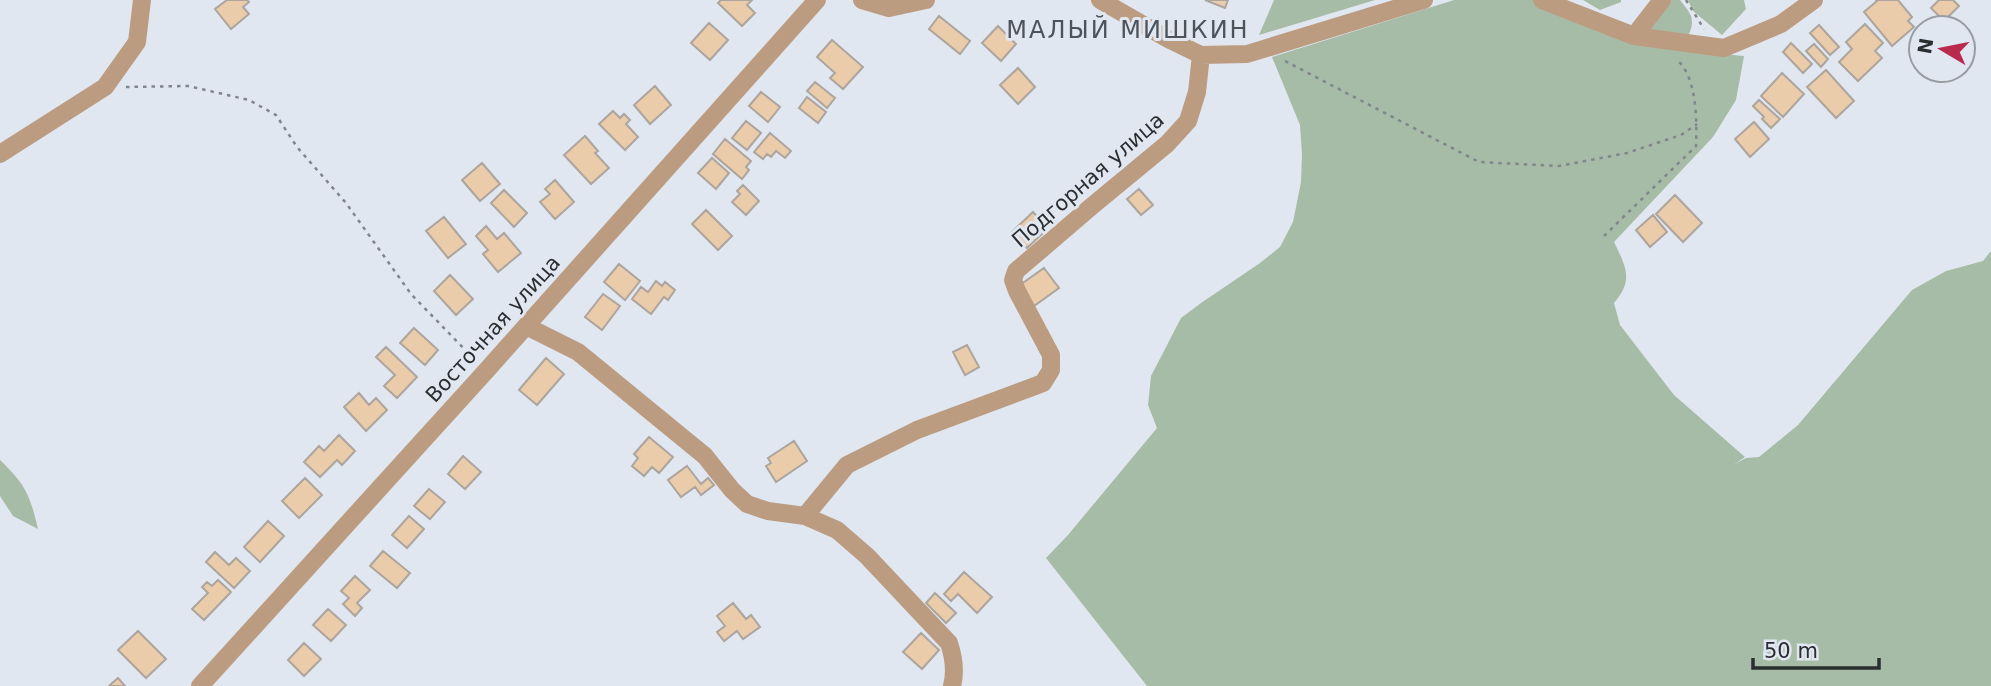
<svg xmlns="http://www.w3.org/2000/svg" width="1991" height="686" viewBox="0 0 1991 686" font-family="'DejaVu Sans',sans-serif">
	<style>
		.green { fill: #a7bca6 }
		.building { fill: #eaccaa; stroke: #ada59d; stroke-width: 2 }
		.lines { fill: none; stroke-linecap: round; stroke-linejoin: round }
		.path { stroke: #81868c; stroke-width: 2.5; stroke-dasharray: 3.5 5; stroke-linecap: butt }
		.street { stroke: #bb9c81; stroke-width: 18 }
		.labels { text-anchor: middle; dominant-baseline: central; stroke-width: 6; stroke-linejoin: round; paint-order: stroke }
		.street-label { font-size: 21px; fill: #2b2e31; stroke: #e0e7f1 }
		.quarter-label { font-size: 24px; letter-spacing: 2px; fill: #4d535b; stroke: #e0e7f1 }
	</style>
	<rect width="100%" height="100%" fill="#e0e7f1"/>
	<path class="green" d="M1274 0H1375L1259 35Z
		M1454 0H1540L1678 50 1744 56 1736 100 1713 137 1614 242C1626 267 1634 280 1614 303L1620 325 1674 395 1745 457 1735 464 1746 458 1759 457 1798 425 1912 290 1946 271 1983 261 1991 251V686H1147L1046 558 1068 535 1157 428 1148 405 1151 376 1181 318 1201 303 1260 263 1280 247 1293 222 1301 182 1302 154 1300 125 1272 57Z
		M1583 0H1621V2L1600 10Z
		M1668 0H1680C1690 13 1696 18 1689 34L1678 37 1646 31Z
		M1688 0H1744L1746 9 1722 35 1693 11Z
		M0 460C26 485 30 495 38 529L13 516 0 496Z"/>
	<path class="building" d="M227 0H247L249 2 243 7 249 14 231 29 215 9Z
		M721 0H752L747 5 755 13 742 26 718 3Z
		M1205 0H1228L1225 8Z
		M1876 0H1898L1912 17 1908 21 1914 27 1892 46 1864 12 1877 1Z
		M1939 0H1953L1959 6 1944 21 1931 8Z
		M939 16 970 41 960 54 929 29Z
		M709 23 728 40 710 60 691 43Z
		M1865 24 1883 43 1875 51 1882 58 1858 81 1839 62 1852 49 1846 42Z
		M1819 25 1839 47 1830 55 1810 33Z
		M998 26 1016 44 1001 61 982 43Z
		M832 40 863 67 843 89 830 78 835 73 817 57Z
		M1791 43 1812 64 1803 73 1783 52Z
		M1814 44 1828 59 1821 67 1806 51Z
		M1018 68 1035 87 1018 104 1000 85Z
		M1826 70 1854 101 1836 118 1807 87Z
		M1782 73 1804 94 1783 117 1761 96Z
		M815 82 835 98 827 108 807 91Z
		M655 86 671 105 650 124 634 105Z
		M761 92 780 107 768 122 749 106Z
		M807 97 826 112 818 123 799 108Z
		M1759 100 1780 119 1771 128 1762 119 1764 117 1753 106Z
		M613 111 620 118 624 114 630 120 626 124 638 137 625 150 599 124Z
		M746 121 761 133 747 150 732 138Z
		M1754 122 1769 139 1750 157 1735 139Z
		M770 133 791 151 785 158 776 151 771 157 767 154 763 159 754 152Z
		M585 136 598 151 595 153 609 168 591 184 564 155Z
		M725 139 751 161 746 167 749 170 742 179 713 154Z
		M712 158 729 173 716 189 698 173Z
		M482 163 500 184 480 201 462 180Z
		M555 180 574 202 555 219 540 202 550 194 545 189Z
		M743 185 759 201 746 215 732 202 740 194 737 191Z
		M1139 189 1153 205 1141 215 1127 199Z
		M504 190 527 213 514 227 491 203Z
		M1675 195 1702 223 1683 242 1656 214Z
		M706 210 732 236 718 250 692 224Z
		M1033 212 1045 225 1039 230 1043 233 1027 248 1012 232Z
		M1653 215 1667 232 1650 247 1636 230Z
		M444 217 466 244 448 258 426 231Z
		M486 226 497 239 504 233 521 253 498 272 483 254 488 250 476 236Z
		M619 264 640 281 625 300 604 282Z
		M1044 268 1059 288 1034 306 1020 285Z
		M450 275 473 299 456 315 434 291Z
		M656 281 662 286 665 282 675 290 668 300 664 297 651 314 632 299 641 287 648 292Z
		M603 294 620 306 602 330 585 317Z
		M414 328 438 350 425 365 400 343Z
		M967 345 979 367 965 375 953 352Z
		M386 347 417 377 397 398 384 386 395 375 376 357Z
		M546 358 564 374 537 405 519 390Z
		M359 393 369 405 376 398 387 410 366 431 344 407Z
		M339 435 355 451 342 465 337 460 320 477 304 462 319 446 324 451Z
		M649 437 673 457 659 473 652 467 644 476 632 466 638 458 634 454Z
		M794 441 807 461 776 482 766 466 771 463 768 458Z
		M463 456 481 472 465 489 448 474Z
		M687 466 701 484 708 478 714 485 701 495 695 487 681 497 668 480Z
		M305 478 322 495 299 518 282 501Z
		M429 489 445 502 430 519 414 506Z
		M409 516 424 529 407 548 392 535Z
		M268 521 284 536 260 562 244 547Z
		M383 551 410 573 397 588 370 566Z
		M215 552 229 565 236 558 250 571 234 588 206 562Z
		M964 572 992 597 977 613 958 594 951 601 944 594Z
		M355 576 370 590 357 603 362 608 355 616 343 604 349 598 341 591Z
		M218 580 231 592 204 620 192 609 208 593 202 587 207 582 212 586Z
		M935 593 956 613 946 623 926 603Z
		M733 603 746 619 751 615 760 627 743 639 737 631 724 641 717 632 725 626 717 616Z
		M328 609 346 625 331 641 313 625Z
		M138 631 166 659 146 678 118 650Z
		M921 633 939 650 922 669 903 652Z
		M304 643 321 659 304 676 288 660Z
		M118 678 125 686H109Z"/>
	<g class="lines">
		<path class="path" d="M1686 0 1704 29
			M1285 61 1479 162 1559 166 1627 153 1681 135 1697 124
			M126 87 188 86 249 100 276 115 297 147 346 203 411 294 473 358
			M1604 236 1696 146C1697 121 1697 77 1677 60"/>
		<path class="street" d="M862 0 889 8 926 0
			M1100 0 1168 39 1201 55 1247 54 1424 0
			M1542 0 1634 36 1724 48 1781 24 1814 0
			M1634 36 1662 0
			M0 154 105 87 137 42 142 0
			M526 326 578 352 705 456 732 490 747 504 768 511 805 516 837 530 867 556 949 643C954 658 956 671 952 686
			M805 516 847 465 917 430 1043 383 1051 370V355L1017 291 1013 280 1016 271 1092 206 1167 144 1188 121 1197 92 1201 55
			M200 686 486 371 817 0"/>
	</g>
	<g class="labels">
		<g class="street-label">
			<text transform="translate(1088 180) rotate(-41)">Подгорная улица</text>
			<text transform="translate(493 329) rotate(-48)">Восточная улица</text>
		</g>
		<g class="quarter-label">
			<text x="1128" y="30">МАЛЫЙ МИШКИН</text>
		</g>
	</g>
	<g transform="translate(1942 49) rotate(280)"><circle r="33" fill="#e0e7f1" stroke="#989da4" stroke-width="2"/>
	<path d="M0-5L12 26L0 18L-12 26Z" fill="#ba2a4f"/>
	<text y="-10" font-size="19" font-weight="bold" text-anchor="middle" fill="#2b2e31">N</text>
	</g>
	<path d="M1753 658v10h126v-10" fill="none" stroke="#2b2e31" stroke-width="3.5"/>
	<text x="1764" y="658" font-size="21" fill="#2b2e31" stroke="#e0e7f1" stroke-width="5" paint-order="stroke">50 m</text>
</svg>
